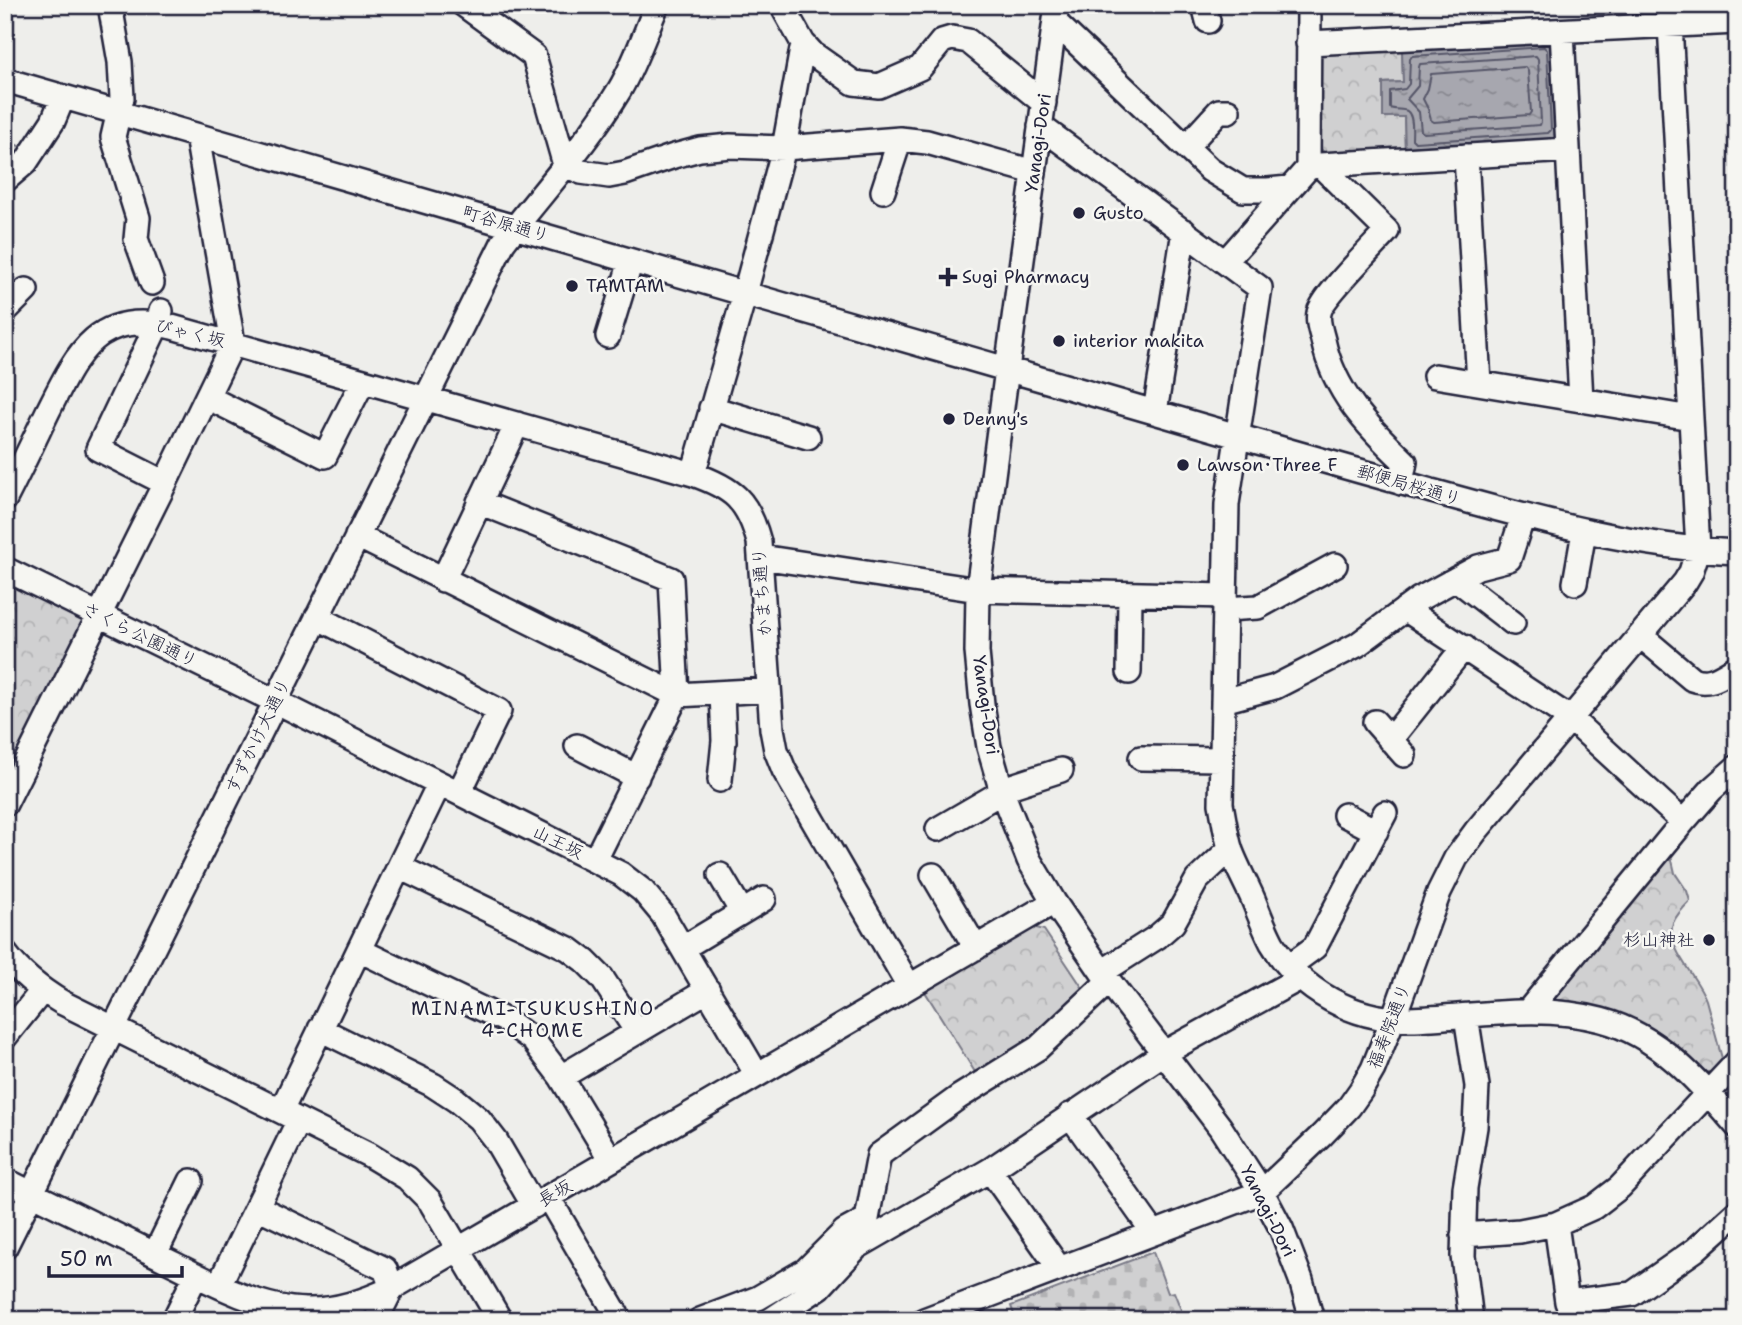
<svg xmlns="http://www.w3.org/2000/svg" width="1742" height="1325" viewBox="0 0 1742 1325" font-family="'Shantell Sans','Klee One',sans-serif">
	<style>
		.forest { fill: url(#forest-crowns); stroke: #797986; stroke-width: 2 }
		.cemetery { fill: url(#cemetery-stones); stroke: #797986; stroke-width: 2 }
		.water { fill: url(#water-ripples); stroke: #727281; stroke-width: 2 }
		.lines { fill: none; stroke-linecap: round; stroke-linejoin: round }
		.shore { stroke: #575769; stroke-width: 2 }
		.minor-casing { stroke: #22223b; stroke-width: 28 }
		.minor { stroke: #f6f6f2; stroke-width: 23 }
		.poi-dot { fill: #22223b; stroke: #f6f6f2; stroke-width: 2.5 }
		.labels { text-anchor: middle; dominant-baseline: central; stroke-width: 5; stroke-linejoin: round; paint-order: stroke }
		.street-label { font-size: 18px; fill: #22223b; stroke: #f6f6f2 }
		.poi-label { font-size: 18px; fill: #22223b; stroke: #f6f6f2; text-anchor: start }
		.neighbourhood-label { font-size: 19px; letter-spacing: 2px; fill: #22223b; stroke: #f6f6f2 }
	</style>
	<defs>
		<pattern id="forest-crowns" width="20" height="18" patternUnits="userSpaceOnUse" patternTransform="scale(1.75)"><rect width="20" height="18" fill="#d0d0d1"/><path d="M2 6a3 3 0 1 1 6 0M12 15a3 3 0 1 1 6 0" fill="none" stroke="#b2b2b4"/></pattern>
		<pattern id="cemetery-stones" width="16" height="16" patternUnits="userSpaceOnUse" patternTransform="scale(1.75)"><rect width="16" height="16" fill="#d0d0d1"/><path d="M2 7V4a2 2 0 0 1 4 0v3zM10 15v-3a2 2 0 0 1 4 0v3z" fill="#b2b2b4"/></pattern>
		<pattern id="water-ripples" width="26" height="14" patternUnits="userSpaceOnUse" patternTransform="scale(1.75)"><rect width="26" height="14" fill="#a7a7af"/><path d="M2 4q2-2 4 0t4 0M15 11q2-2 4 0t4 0" fill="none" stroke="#888890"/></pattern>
	</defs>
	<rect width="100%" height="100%" fill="#eeeeeb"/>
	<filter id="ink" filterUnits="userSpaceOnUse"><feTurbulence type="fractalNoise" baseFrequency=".0143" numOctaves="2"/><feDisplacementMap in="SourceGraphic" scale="14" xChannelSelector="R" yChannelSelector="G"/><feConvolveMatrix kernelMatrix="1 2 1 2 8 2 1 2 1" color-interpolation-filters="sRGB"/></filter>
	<g filter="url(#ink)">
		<path class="forest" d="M1402 49 1403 82 1383 83V117H1404L1405 150 1325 154 1320 147V57L1326 52Z
			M5 140 24 148 5 168Z
			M5 579 82 617 84 625 18 758 10 762 5 760Z
			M1670 852 1675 873 1687 891 1690 901C1684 907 1676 915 1673 923 1665 948 1698 977 1706 1000L1723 1062 1713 1072H1706C1695 1063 1685 1050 1673 1042 1640 1019 1595 1000 1554 1002L1552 993Z
			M1033 927 1044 930 1084 990 1031 1045 978 1077 924 990Z"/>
		<path class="cemetery" d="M1153 1252 1168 1293 1174 1292 1185 1320H1016L1011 1306Z"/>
		<path class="water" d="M1548 39 1553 44 1558 136 1553 140 1405 150 1404 117H1383V83L1403 82 1402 49Z"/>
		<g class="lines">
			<path class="shore" d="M1544 47 1547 50 1551 130 1548 133 1415 142 1412 139C1412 132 1414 116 1407 111 1403 109 1395 110 1390 108V91L1405 89 1409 84 1410 59 1412 56Z
				M1536 56 1538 59 1541 122 1540 125 1424 133 1421 131 1419 112 1407 99 1418 86 1419 67 1420 64Z
				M1525 67 1528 71 1531 112 1529 115 1434 122 1431 120 1428 109 1423 99 1428 89 1431 74Z"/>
			<g class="minor-casing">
				<path id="minor" d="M110 5 120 62 122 98 113 137 138 218 136 239 152 283
					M464 5 534 56 565 165 581 172 609 176 625 173 674 156 700 149 730 146 784 148 900 139 927 142 1034 172
					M785 5V11L803 43 813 54 854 83 879 86 920 68 942 41 952 38 968 41 1044 103
					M1057 5 1007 369 978 590 977 652 982 704 989 747 1002 792 1029 860 1054 902 1102 972 1220 1127 1262 1192 1281 1228 1301 1280 1312 1320
					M1204 5 1208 21
					M1055 22 1210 170 1243 190H1268L1289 188
					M1562 31 1581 400
					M1308 43 1737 22
					M5 80C366 185 728 288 1089 393 1202 426 1315 459 1428 490 1530 518 1630 547 1737 552
					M1040 126 1260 288 1227 504 1221 804C1224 819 1226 836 1231 851 1237 867 1246 883 1253 899 1259 914 1265 930 1272 943 1300 991 1355 1021 1410 1019 1474 1017 1538 1003 1601 1020 1659 1035 1699 1082 1737 1126
					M1186 147 1219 111H1228
					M1466 156 1479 383
					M1320 165 1387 231C1374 246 1321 298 1319 313 1317 321 1321 332 1323 340 1334 392 1368 427 1405 462L1401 483
					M1308 168 1309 5
					M5 180 26 162 53 121 63 97
					M883 191 900 139
					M1225 262 1308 168 1320 165 1568 150
					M5 311 26 290
					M161 311 158 323 98 449 165 483
					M608 336 631 261
					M1435 376 1691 418
					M207 397 325 456 363 381
					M711 408 808 437
					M1155 412 1184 231
					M693 474 745 293 784 148 803 43
					M5 499C20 470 34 440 48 411 77 353 97 309 172 327L693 474C733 488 748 500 759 542L772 729 776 750 784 770 909 986
					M479 502 671 579 677 695 595 860
					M357 536 677 695 769 690
					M761 557 978 590 1225 596
					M5 569 275 701 621 874 643 891 663 915 757 1075
					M1456 579 1513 623
					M443 580 517 424
					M1575 583 1584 532
					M1225 609 1258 607 1335 565
					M1405 609 1571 719 1683 822
					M317 617 499 711 459 793
					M1641 636 1692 679C1710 686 1721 676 1737 667
					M1129 672 1130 594
					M1223 701 1275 687 1357 645 1419 599 1478 567 1509 559 1523 516
					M1375 722 1404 755
					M1390 740 1464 647
					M577 746 637 777
					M1141 758 1222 759
					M720 780 724 741 722 693
					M5 804 165 483 233 343 197 136
					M1345 815 1376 831
					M938 829 1012 786 1061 770
					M399 867 569 949 585 961 602 978 637 1032
					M720 875 742 912
					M933 875 976 948
					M683 948 764 899
					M359 950 507 1021 533 1040 561 1077 611 1160
					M5 953C21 975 41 990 63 1003L369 1155 407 1178 430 1201 500 1320
					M1289 966 1315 947 1385 813
					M1102 972 1157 937 1173 923 1197 880 1230 849
					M1528 1011 1683 822 1712 789 1737 767
					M1466 1016 1477 1086 1475 1127 1465 1188 1463 1256 1471 1320
					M320 1029 433 1085 456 1100 479 1119 496 1141 534 1206
					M5 1037 42 991
					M561 1077 708 990
					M281 1111 439 784
					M1070 1115 1153 1232
					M990 1170 1059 1268
					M5 1180C52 1204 101 1227 148 1251 196 1274 252 1309 306 1310 337 1311 365 1301 392 1288L1054 902
					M548 1197 620 1320
					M257 1207 385 1269 392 1288 376 1320
					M1556 1224 1567 1302 1632 1294 1695 1250 1737 1212
					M1463 1235 1520 1231 1556 1224 1594 1207 1620 1187 1737 1062
					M5 1247 503 243C542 192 587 144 620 89 635 63 645 33 657 5
					M155 1254 191 1181
					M219 1285 299 1120
					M772 1319 820 1287 857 1247 990 1170 1164 1053 1300 978
					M174 1320 196 1275
					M700 1320 758 1298 806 1270 845 1231 867 1219 879 1155 959 1097 1038 1048 1109 981
					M924 1320 1262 1192 1322 1135 1349 1107 1361 1090 1373 1069 1393 1019 1439 892 1456 858 1476 831 1685 582 1691 572 1698 550 1669 5"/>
			</g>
			<use href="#minor" class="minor"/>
		</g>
	</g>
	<g class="poi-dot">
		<circle cx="1079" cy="213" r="7"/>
		<path d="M944.5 266.5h7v7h7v7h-7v7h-7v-7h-7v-7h7z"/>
		<circle cx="572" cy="286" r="7"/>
		<circle cx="1059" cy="341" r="7"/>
		<circle cx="949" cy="419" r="7"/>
		<circle cx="1183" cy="465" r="7"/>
		<circle cx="1709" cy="940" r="7"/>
	</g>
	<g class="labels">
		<g class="street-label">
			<text transform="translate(1038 143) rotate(-82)">Yanagi-Dori</text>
			<text transform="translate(506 224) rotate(16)">町谷原通り</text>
			<text transform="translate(190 333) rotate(13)">びゃく坂</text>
			<text transform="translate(1409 485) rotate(16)">郵便局桜通り</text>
			<text transform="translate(762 592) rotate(-94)">かまち通り</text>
			<text transform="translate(140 635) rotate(26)">さくら公園通り</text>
			<text transform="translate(986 705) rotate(82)">Yanagi-Dori</text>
			<text transform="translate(258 736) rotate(-64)">すずかけ大通り</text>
			<text transform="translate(558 842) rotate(26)">山王坂</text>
			<text transform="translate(1389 1026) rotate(-69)">福寿院通り</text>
			<text transform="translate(555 1193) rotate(-30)">長坂</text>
			<text transform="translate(1268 1211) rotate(63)">Yanagi-Dori</text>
		</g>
		<g class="poi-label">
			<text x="1093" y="213">Gusto</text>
			<text x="962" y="277">Sugi Pharmacy</text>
			<text x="586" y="286">TAMTAM</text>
			<text x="1073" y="341">interior makita</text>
			<text x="963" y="419">Denny's</text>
			<text x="1197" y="465">Lawson･Three F</text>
			<text x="1695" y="940" text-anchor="end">杉山神社</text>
		</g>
		<g class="neighbourhood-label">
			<text x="533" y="1008">MINAMI-TSUKUSHINO<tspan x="533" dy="22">4-CHOME</tspan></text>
		</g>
	</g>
	<rect width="1742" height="1325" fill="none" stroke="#f6f6f2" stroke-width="28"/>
	<rect x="14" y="14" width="1714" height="1297" fill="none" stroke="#22223b" stroke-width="2.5" filter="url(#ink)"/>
	<path d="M49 1266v10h133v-10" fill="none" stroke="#22223b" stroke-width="3.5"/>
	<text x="60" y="1266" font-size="21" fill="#22223b" stroke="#f6f6f2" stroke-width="5" paint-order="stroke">50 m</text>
</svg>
